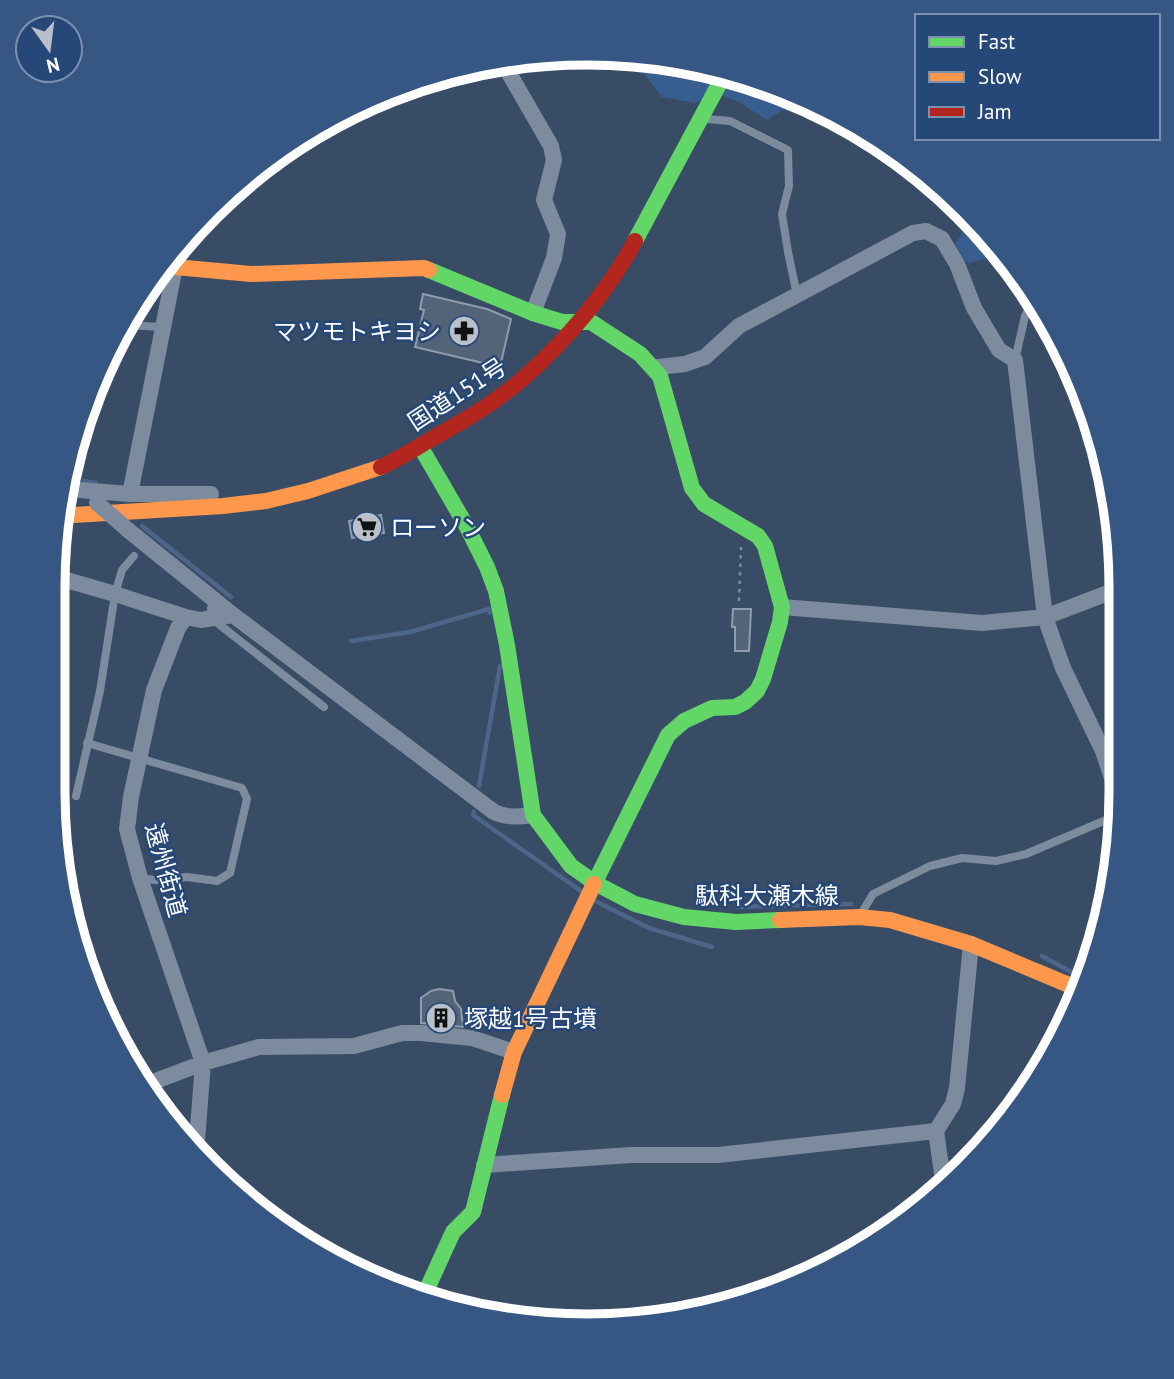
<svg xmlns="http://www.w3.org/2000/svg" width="1174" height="1379" viewBox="0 0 1174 1379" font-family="'PT Sans','Noto Sans JP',sans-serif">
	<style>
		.green { fill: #385e90 }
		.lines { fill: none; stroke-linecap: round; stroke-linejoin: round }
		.stream { stroke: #4c6589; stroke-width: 4.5 }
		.building { fill: #536378; stroke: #8f9cac; stroke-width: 2 }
		.path { stroke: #7c8b9d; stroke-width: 2.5; stroke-dasharray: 3.5 5; stroke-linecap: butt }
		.lane { stroke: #7c8b9d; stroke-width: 8 }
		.street { stroke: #7c8b9d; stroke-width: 16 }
		.fast { stroke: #63d668; stroke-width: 16 }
		.slow { stroke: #ff974d; stroke-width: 16 }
		.jam { stroke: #b3261e; stroke-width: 16 }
		.street-bridge { stroke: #7c8b9d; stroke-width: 16 }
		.labels { text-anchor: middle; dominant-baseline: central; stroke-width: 5; stroke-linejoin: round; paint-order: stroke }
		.poi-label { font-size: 24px; fill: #fff; stroke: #254879; text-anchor: start }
		.street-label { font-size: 24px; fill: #fff; stroke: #254879 }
		.rim { fill: none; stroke: #fff; stroke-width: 9 }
	</style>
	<rect width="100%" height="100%" fill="#384c66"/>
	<path class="green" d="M631 57 692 63 792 93 816 106 805 112 782 110 767 120 739 102 715 93 695 103 662 97Z
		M972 217 994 245 986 259 967 263 955 245Z"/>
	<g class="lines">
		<path class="stream" d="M84 481 96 483
			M142 526 231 597
			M351 641 410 632 489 609 490 613
			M479 786 500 666
			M474 812 473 815 581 891
			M597 902 649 928 712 947
			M738 907 851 904
			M1042 956 1086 980"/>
	</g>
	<path class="building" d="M423 294 487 309 511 319 500 367 415 347 424 310 420 309Z
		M381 515 384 533 352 538 349 521Z
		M733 609H751L749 651H735V627H732Z
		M439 989 453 991 455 1001 461 1009 463 1027 421 1023V998L431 991Z"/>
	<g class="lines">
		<path class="path" d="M739 601 741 547
			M53 772 70 773"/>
		<path class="lane" d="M706 119 730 121 788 150 789 186 782 214 788 252 797 295
			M126 325 163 327
			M1015 360 1025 316 1035 296
			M211 608V618L324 707
			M87 743 242 788 247 799 230 873 217 881 187 877 155 880 140 878
			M76 796 100 691 115 594 122 570 134 556
			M861 914 873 894 930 866 962 858 996 861 1026 854 1120 814"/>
		<path class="street" d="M502 61 551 146 554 160 544 200 558 234 554 258 533 313
			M655 369 658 367 685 364 705 357 739 326 913 233 926 231 942 239 957 264 974 308 999 350 1015 360 1045 617 1063 668 1103 751 1120 802
			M80 490 130 494H211
			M130 494 175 267 176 255
			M128 530 233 615 494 812C507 818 519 817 533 815
			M56 577 115 594 186 617 201 620 233 615
			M782 607 982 623 1045 617 1121 588
			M186 617 178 628 154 690 131 797 127 829 140 878 203 1063 196 1154
			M145 1085 203 1063 259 1047 354 1046 402 1033H421L472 1038 514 1052
			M484 1165 631 1155H718L936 1131
			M944 1187 936 1131 953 1104 957 1088 971 944"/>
		<path class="fast" d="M635 241 725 73
			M429 270 533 313 562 322H591L640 354 660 376 692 488 704 504 758 536 765 546 782 607 780 622 763 679 757 691 745 702 735 707 712 708 684 721 668 735 594 884
			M420 446 467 527 487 567 496 591 507 645 533 815 571 866 595 883 635 904 684 917 736 922 780 920
			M422 1300 453 1232 473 1212 502 1095"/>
		<path class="slow" d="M175 267 251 274 424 268 429 270
			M57 516 223 506 266 501 308 491 381 467
			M780 920 859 917 890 920 971 944 1081 990
			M502 1095 514 1052 594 884"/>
		<path class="jam" d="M381 467C397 460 413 450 428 441 462 422 497 402 527 375 569 337 608 291 635 241"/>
		<path class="street-bridge" d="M97 503 128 530"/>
	</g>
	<defs>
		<g id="pharmacy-disc" transform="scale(1.575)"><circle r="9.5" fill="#b9c0c9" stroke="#254879"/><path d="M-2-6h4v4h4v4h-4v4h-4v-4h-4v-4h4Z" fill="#111"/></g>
		<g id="supermarket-disc" transform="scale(1.575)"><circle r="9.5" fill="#b9c0c9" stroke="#254879"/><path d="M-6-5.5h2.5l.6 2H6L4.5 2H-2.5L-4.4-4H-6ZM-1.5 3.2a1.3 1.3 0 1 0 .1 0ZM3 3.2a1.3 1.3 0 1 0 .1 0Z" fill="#111"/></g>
		<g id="building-disc" transform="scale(1.575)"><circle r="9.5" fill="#b9c0c9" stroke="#254879"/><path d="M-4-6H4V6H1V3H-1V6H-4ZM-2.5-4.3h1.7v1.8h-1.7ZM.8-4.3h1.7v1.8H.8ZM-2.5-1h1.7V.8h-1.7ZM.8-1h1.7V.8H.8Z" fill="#111"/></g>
	</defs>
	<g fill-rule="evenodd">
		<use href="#pharmacy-disc" x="464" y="331"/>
		<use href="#supermarket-disc" x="367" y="527"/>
		<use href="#building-disc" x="441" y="1018"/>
	</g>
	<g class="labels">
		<g class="poi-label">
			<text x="441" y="331" text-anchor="end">マツモトキヨシ</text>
			<text x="390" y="527">ローソン</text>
			<text x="464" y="1018">塚越1号古墳</text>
		</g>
		<g class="street-label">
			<text transform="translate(457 394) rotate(-33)">国道151号</text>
			<text transform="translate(166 870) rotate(75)">遠州街道</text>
			<text x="767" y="895">駄科大瀬木線</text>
		</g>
	</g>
	<path d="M0 0H1174V1379H0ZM587 65H587A522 522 0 0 1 1109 587V792A522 522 0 0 1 587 1314H587A522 522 0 0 1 65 792V587A522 522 0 0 1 587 65Z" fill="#365784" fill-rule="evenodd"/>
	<path class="rim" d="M587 65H587A522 522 0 0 1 1109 587V792A522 522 0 0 1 587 1314H587A522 522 0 0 1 65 792V587A522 522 0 0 1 587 65Z"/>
	<rect x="915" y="14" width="245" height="126" fill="#254879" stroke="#7c91af" stroke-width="2"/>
	<rect x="929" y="37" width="35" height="10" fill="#63d668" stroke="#7c91af" stroke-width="2"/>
	<text x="978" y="49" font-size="21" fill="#ffffff">Fast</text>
	<rect x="929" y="72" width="35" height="10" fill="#ff974d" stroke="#7c91af" stroke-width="2"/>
	<text x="978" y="84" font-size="21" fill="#ffffff">Slow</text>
	<rect x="929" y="107" width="35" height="10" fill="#b3261e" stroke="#7c91af" stroke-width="2"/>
	<text x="978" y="119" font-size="21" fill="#ffffff">Jam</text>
	<g transform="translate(49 49) rotate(166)"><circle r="33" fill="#254879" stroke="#7c91af" stroke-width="2"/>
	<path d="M0-5L12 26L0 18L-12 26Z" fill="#b9c0c9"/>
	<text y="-10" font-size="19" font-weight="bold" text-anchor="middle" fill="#ffffff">N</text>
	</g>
</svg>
